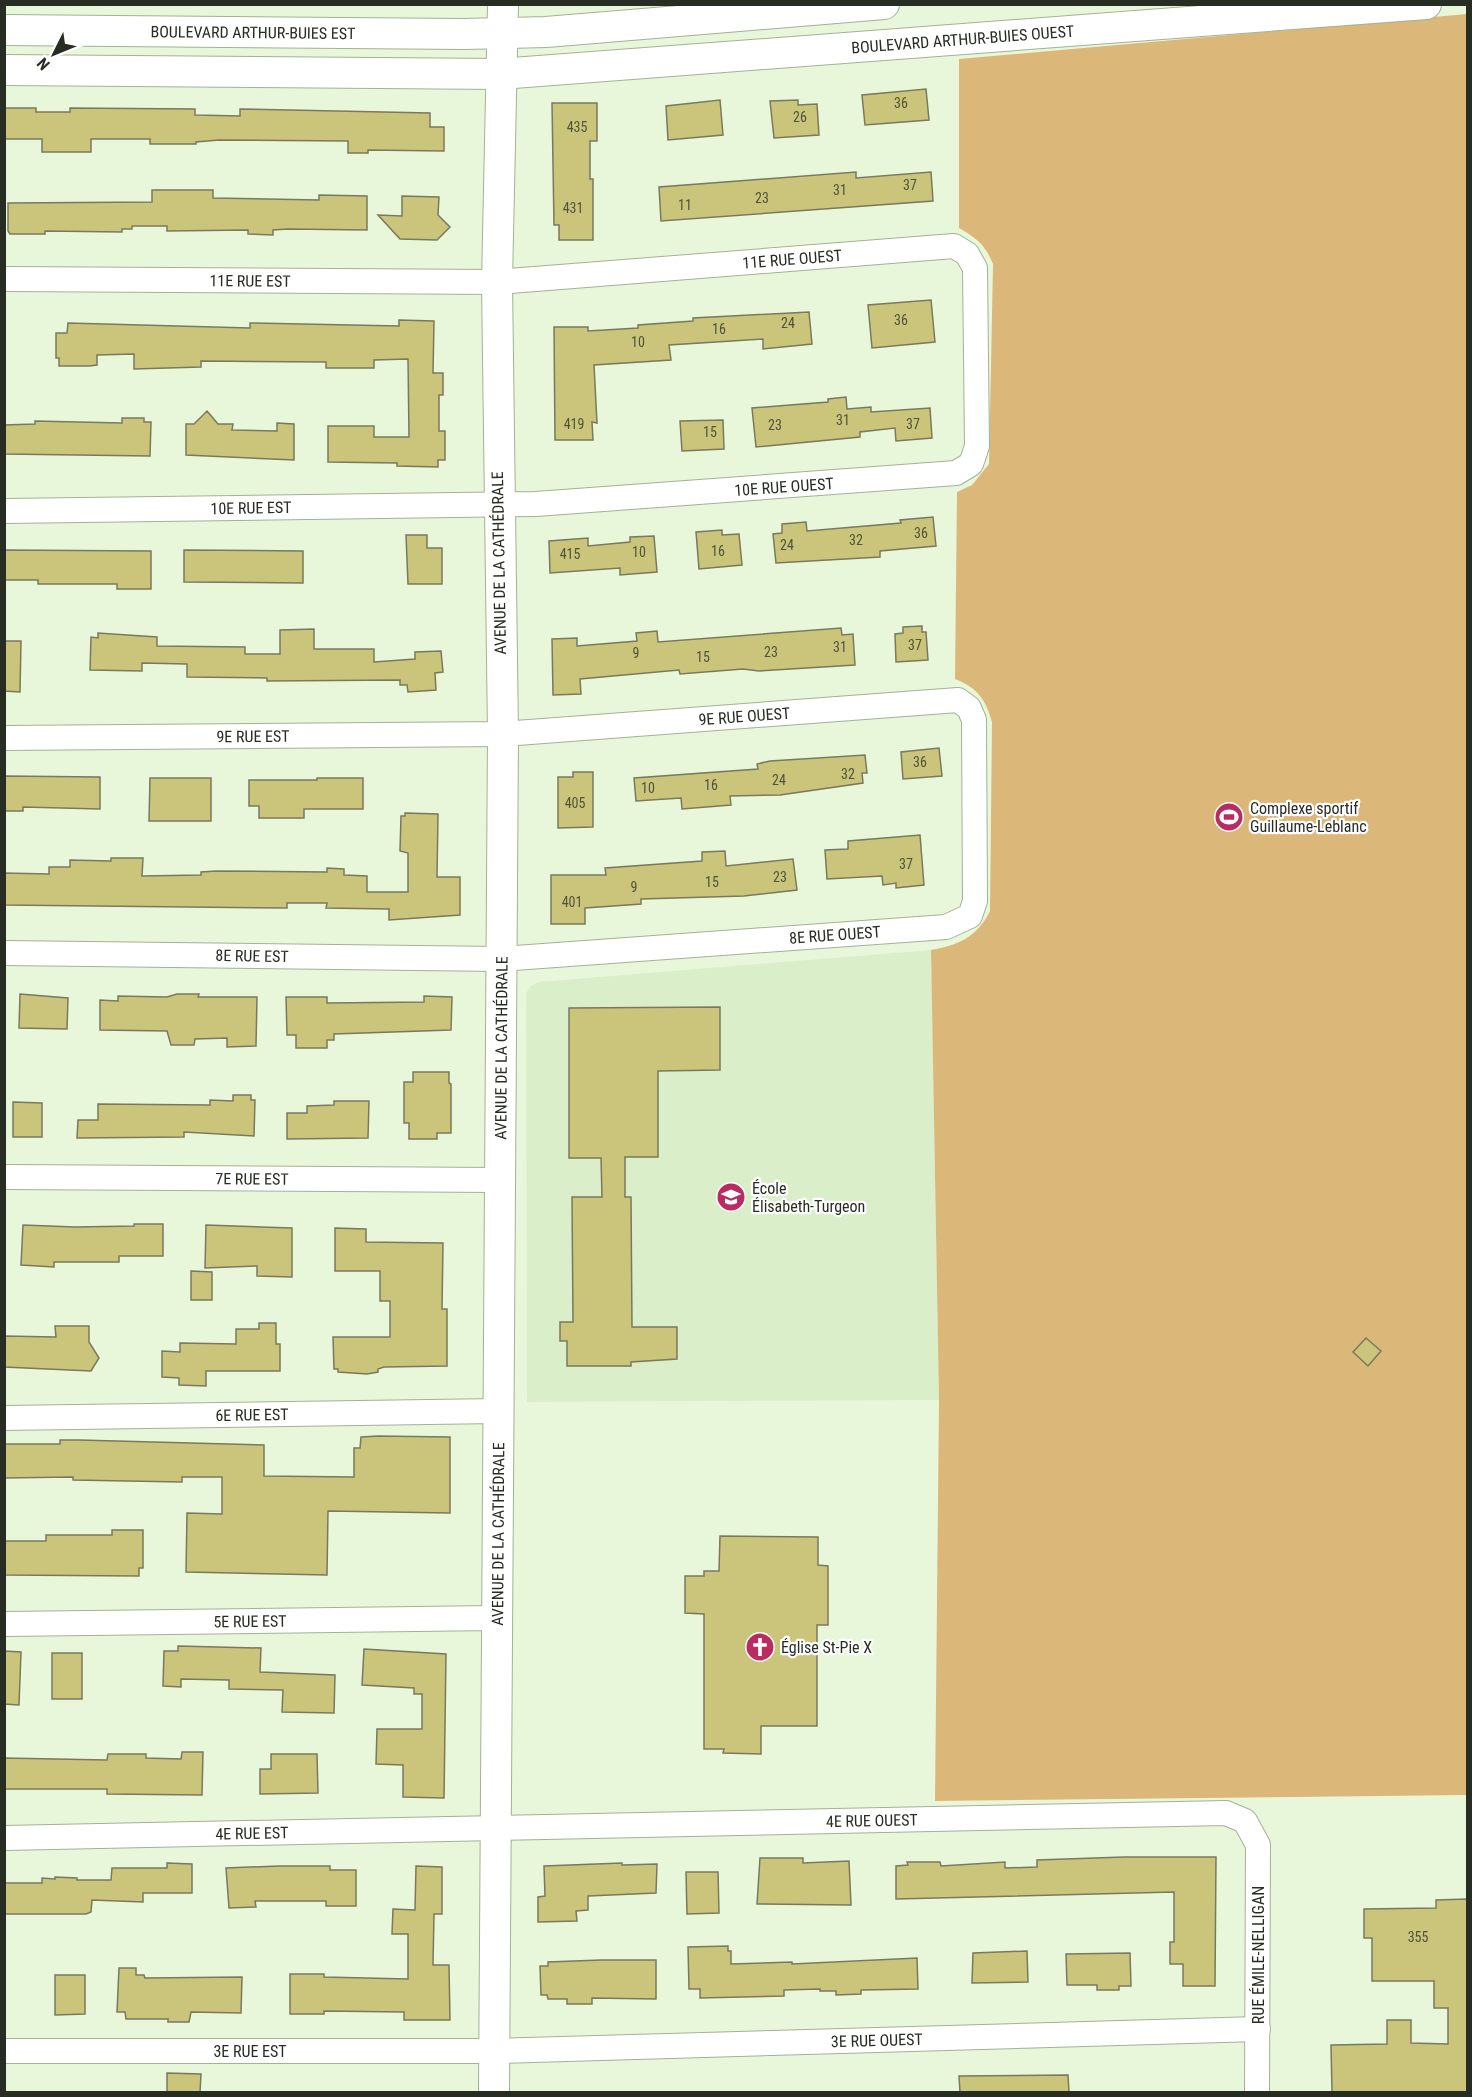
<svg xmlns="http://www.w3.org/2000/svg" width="1472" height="2097" viewBox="0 0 1472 2097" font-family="'Roboto Condensed',sans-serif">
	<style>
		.built { fill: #dbeeca }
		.green { fill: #dcb77a }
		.building { fill: #cac57b; stroke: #7a795d; stroke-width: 1.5 }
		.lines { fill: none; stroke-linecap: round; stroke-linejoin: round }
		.minor-casing { stroke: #a3b196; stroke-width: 26 }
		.tertiary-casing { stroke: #a3b196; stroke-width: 32 }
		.minor { stroke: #fff; stroke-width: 24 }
		.tertiary { stroke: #fff; stroke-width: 30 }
		.labels { text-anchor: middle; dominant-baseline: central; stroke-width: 4.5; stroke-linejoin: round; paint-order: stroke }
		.number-label { font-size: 14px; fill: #505339 }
		.street-label { font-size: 16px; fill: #282d23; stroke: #fefefe }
		.poi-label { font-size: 16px; fill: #282d23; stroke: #fefefe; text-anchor: start }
	</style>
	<rect width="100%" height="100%" fill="#e8f7da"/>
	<path class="built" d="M931 950 939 1400 527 1402 526 993 531 986 538 982Z"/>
	<path class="green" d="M1467 14V1795L935 1801 939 1400 931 950C959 945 977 937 990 911L992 722C986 700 978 688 955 679L957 492 972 485 989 464 993 264C985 244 976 238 959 228V59Z"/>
	<path class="building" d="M926 89 929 120 865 125 862 95Z
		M720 100 723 135 668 140 666 106Z
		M798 100V105L817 104 819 135 774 138 770 101Z
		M552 103H597V141H590V179H593V240H559V225H554Z
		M4 108H36V112H70V108L195 109V115L240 116V109L430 113V127H444V151L368 150V153H348V141L219 140 196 142V144H150V139H91V152H42V139H4Z
		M856 172V178L931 172 933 201 661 221 659 187Z
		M152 190H213V198L319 200V195L367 196V230L288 229 273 230V235L248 234V230L167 231V226H132V229H122V232L45 231V234H10L8 231V203L152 202Z
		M402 196 439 197 438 215 450 227 437 240 400 239 378 215 402 216Z
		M931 300 935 342 872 348 868 305Z
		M809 312 812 344 763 349V339L669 345 671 360 594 365 597 423 592 422 593 440H555L554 327H588V331L638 328V325L693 321V318Z
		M399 320 434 321 433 373H443V395H439V431H445V460H438V467L397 466V463L328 462V426H374V437H409L408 359 374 360V368H326V362L201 361V367L134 369V354L97 355V365L89 366H59V358H56V333H67L68 323 250 328V323L399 326Z
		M846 397 847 409 871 407V412L930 408 932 438 896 441 895 428 860 432V437L756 447 752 408 828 402V399Z
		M207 411 218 424H233L232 430 277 431V423L294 424V460L186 455V424H194Z
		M122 418H144V422H151L150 456 4 454V425L35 424V421L122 423Z
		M723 420 724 449 682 451 680 421Z
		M933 517 936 546 880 551V557L776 563 773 534 782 533V524L806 522 807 531 901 523 900 520Z
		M722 530V535L739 534 742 565 699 569 696 532Z
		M406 535H427V548H442V584H408Z
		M654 536 657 572 620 575V568L550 573 549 541 588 538V546L630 542V537Z
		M4 550 151 551V589H117V584H38V580H4Z
		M184 550 303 551V583L184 582Z
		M922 626V632H926L928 660 896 662 895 634 903 633V627Z
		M841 628 842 635 853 634 855 665 759 671 743 669 680 674 679 670 580 679 581 694 553 695 552 639 577 638V646L637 641 636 633 657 631 658 642Z
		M314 629V649H374V662L415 659V652L441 651 443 672 435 673 436 690 408 692 407 685H400V680L267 681V678L187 677V664L142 663V671L90 670 91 637 98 638V633L157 637V646L245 647V654H280V630Z
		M4 641H21L20 692 4 691Z
		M939 748 942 776 903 779 901 752Z
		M865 755 867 773H862L863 783 780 795 730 796 731 805 682 809 681 798 636 801 634 778 758 769 757 764 770 761Z
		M573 772H593V827L558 828V777H573Z
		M4 776 100 777V809L23 807V811H5Z
		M150 778H211V821H149Z
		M317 778H363V809H304V818H259V806H249V780H317Z
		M405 813 438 814 437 877H460V915L389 920V909L326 908 327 903H287V908L4 905V873L49 874V867H70V860L111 861V858H143L142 876 201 875V872L216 871 327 872V868L344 869V875L367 876V892H408V853L400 851 401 816H405Z
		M920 835 924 885 896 888V883L883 885 882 876 827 879 825 850 848 849V841Z
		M725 851 726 866 793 859 797 890 744 896 641 899V904L585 908V924H551V875H606L605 868 702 861V852Z
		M20 994 68 998 67 1029 19 1028Z
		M177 994H199L198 997H257L256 1046 227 1047V1038L195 1039 194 1045H171L167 1031 100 1030V1000L118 1001V996L167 997Z
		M424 996 452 997 451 1030 334 1034V1040H327V1048H296V1035H287L286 997H327V1003L424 1002Z
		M720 1007V1070L658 1071V1157H625V1197H631L632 1327H677V1359L631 1362V1366H567V1341H560V1322H573L572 1197H602L601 1158H569V1008Z
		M413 1072H449V1083L451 1084V1133H437V1139H409V1123H404V1082H413Z
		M233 1095H251V1100H255L254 1136 184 1132V1137L77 1138 78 1120H98V1104L210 1105V1100L233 1101Z
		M334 1101H369L368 1138 287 1139V1113H307V1106L334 1105Z
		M13 1102 42 1103V1137H13Z
		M134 1224H163V1256H119V1262H54V1267L21 1265 23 1225 75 1227 134 1226Z
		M206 1225 292 1228V1277L257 1276V1266L205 1268Z
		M335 1228 366 1229V1242L443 1243 442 1309H447V1366L384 1367 378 1369V1372L367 1374 338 1372V1369H334L333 1337H390V1301H380V1271H335Z
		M191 1271 212 1272V1300H191Z
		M259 1323H276V1344H280V1371H206V1386L179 1385V1378L162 1377V1351L180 1352V1343L236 1344V1329H259Z
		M55 1326H89V1342L99 1358 91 1371 4 1367V1336L56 1337Z
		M1366 1338 1381 1351 1368 1366 1353 1352Z
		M378 1436 450 1437V1513L328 1511 327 1575 186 1572 187 1513 222 1514V1477H182V1482L73 1480V1477L4 1478V1444H60V1440H79L264 1445V1476L354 1477V1448H360L361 1437Z
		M112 1530H143V1568H139V1576L4 1575V1541H46V1535H112Z
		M720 1536 818 1537V1565L828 1566V1625H817V1726H761V1754L723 1753 724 1749H704V1614L685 1613V1576H704V1571H719Z
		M178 1646 261 1648 260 1672 335 1675 334 1713 282 1712 283 1690 229 1689V1680L181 1679V1687L163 1686 164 1651H178Z
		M364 1649 446 1654 444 1798 403 1797V1765L376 1764 377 1729H422V1694H414V1688L362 1685Z
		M4 1651 21 1652 19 1705 4 1704Z
		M52 1653H82V1699H52Z
		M182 1752H203L202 1795 107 1794V1789H4V1758L107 1760 108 1754H146V1758L181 1759Z
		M271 1754H317L318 1793 260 1794V1769H271Z
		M1124 1857H1216L1215 1986H1183V1964H1170V1942H1174V1892L896 1899V1866L908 1865 907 1862H940L941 1866 1005 1862V1868L1037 1867V1860Z
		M760 1858H803V1863L849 1861 851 1905 757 1904Z
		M167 1863 192 1864V1893H143V1902L92 1900 91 1912 86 1914H4V1883H42V1878L55 1879V1877L77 1878V1880H111L112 1868H167Z
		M622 1863V1865L657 1864 656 1893 588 1896V1910L576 1911 577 1921 538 1922V1897L545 1896 544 1866Z
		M279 1866H330V1870H356V1906H326V1901H255L256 1907 229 1908 226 1868Z
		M416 1866 442 1867V1914H434L433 1965H449L450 2020H404V2012L324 2011V2014H290V1974H324V1977L408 1979V1934H392L393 1909 415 1910Z
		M686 1872H718L719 1913 687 1914Z
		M1467 1899V2092H1332L1331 2045 1387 2044V2020H1411V2043L1448 2044V2008H1434V1981H1372V1938H1364V1909L1436 1908V1900Z
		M728 1946V1951H731V1964L792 1962V1964L917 1958 918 1989 861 1990V1994L836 1995V1991H820V1989L784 1990V1996L700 1998V1989H689L688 1947Z
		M1027 1951 1028 1982 972 1983 973 1953Z
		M1130 1953 1131 1986H1119V1990H1097V1985H1067L1066 1954Z
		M601 1960H656V1999L592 1998V2004H567V1999H548L547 1995H541L540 1966H548V1962Z
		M119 1968H136V1975H144L145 1978 242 1977 241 2013 191 2012 189 2022H168V2019H126L125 2012H117Z
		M55 1975H85V2014L55 2015Z
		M167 2073 201 2074 200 2092H167Z
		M1068 2075 1069 2092H960L959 2076Z"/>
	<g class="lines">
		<g class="minor-casing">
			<g id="minor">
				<path id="s1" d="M4 279 497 282 954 246 967 254 975 268 977 446 971 464 956 473 536 504 4 511"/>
				<path id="s2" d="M4 738 503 734 958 700 969 708 974 720 975 901 970 916 946 927 500 959 4 953"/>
				<path id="s3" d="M4 1177 500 1180"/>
				<path id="s4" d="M4 1418 499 1411"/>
				<path id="s5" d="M4 1624 496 1618"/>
				<path id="s6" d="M4 1838 1226 1813 1245 1821 1258 1845 1257 2092"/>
				<path id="s7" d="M4 2051H495L1258 2029"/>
			</g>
		</g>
		<g class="tertiary-casing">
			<g id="tertiary">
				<path id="s8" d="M4 30 464 34 546 32 884 4"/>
				<path id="s9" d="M4 70 500 74 1426 4"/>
				<path id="s10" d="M494 2092 503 734 497 282 503 4"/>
			</g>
		</g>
		<use href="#minor" class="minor"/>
		<use href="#tertiary" class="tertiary"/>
	</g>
	<defs>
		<g id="stadium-disc" transform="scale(1.5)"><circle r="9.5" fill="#b92c61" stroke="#fefefe"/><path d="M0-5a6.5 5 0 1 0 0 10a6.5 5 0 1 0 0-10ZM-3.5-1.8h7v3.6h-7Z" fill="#fff"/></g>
		<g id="school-disc" transform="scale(1.5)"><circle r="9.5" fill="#b92c61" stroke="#fefefe"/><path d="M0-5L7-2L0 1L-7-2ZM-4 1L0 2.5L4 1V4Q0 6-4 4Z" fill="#fff"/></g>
		<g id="church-disc" transform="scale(1.5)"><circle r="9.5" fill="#b92c61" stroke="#fefefe"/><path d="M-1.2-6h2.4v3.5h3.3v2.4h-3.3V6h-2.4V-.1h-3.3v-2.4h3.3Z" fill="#fff"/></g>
	</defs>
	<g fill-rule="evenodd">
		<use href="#stadium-disc" x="1229" y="817"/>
		<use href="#school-disc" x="731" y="1197"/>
		<use href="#church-disc" x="760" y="1647"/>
	</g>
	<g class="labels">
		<g class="number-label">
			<text x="901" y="103">36</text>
			<text x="800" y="117">26</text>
			<text x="577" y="127">435</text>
			<text x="910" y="185">37</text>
			<text x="840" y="190">31</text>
			<text x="762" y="198">23</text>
			<text x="685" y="205">11</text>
			<text x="573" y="208">431</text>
			<text x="901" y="320">36</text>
			<text x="788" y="323">24</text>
			<text x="719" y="329">16</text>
			<text x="638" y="342">10</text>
			<text x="843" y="420">31</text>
			<text x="574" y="424">419</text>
			<text x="913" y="424">37</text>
			<text x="775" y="425">23</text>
			<text x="710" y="432">15</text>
			<text x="921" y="533">36</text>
			<text x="856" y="540">32</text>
			<text x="787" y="545">24</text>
			<text x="718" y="551">16</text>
			<text x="639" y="552">10</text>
			<text x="570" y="554">415</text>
			<text x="915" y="645">37</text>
			<text x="840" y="647">31</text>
			<text x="771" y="652">23</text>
			<text x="636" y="653">9</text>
			<text x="703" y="657">15</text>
			<text x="920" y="762">36</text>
			<text x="848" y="774">32</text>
			<text x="779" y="780">24</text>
			<text x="711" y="785">16</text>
			<text x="648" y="788">10</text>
			<text x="575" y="803">405</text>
			<text x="906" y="864">37</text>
			<text x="780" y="877">23</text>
			<text x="712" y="882">15</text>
			<text x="634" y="887">9</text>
			<text x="572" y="902">401</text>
			<text x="1418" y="1937">355</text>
		</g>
		<g class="street-label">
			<text stroke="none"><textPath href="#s8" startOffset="249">BOULEVARD ARTHUR-BUIES EST</textPath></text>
			<text stroke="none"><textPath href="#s9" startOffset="960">BOULEVARD ARTHUR-BUIES OUEST</textPath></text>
			<text stroke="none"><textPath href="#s1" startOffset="789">11E RUE OUEST</textPath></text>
			<text stroke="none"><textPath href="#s1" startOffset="246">11E RUE EST</textPath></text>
			<text transform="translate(784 487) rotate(-4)">10E RUE OUEST</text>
			<text transform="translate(251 508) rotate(-1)">10E RUE EST</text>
			<text transform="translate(499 563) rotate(-91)">AVENUE DE LA CATHÉDRALE</text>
			<text stroke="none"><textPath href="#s2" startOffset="741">9E RUE OUEST</textPath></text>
			<text stroke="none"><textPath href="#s2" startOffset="249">9E RUE EST</textPath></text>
			<text transform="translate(835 935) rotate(-4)">8E RUE OUEST</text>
			<text transform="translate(252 956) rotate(1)">8E RUE EST</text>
			<text stroke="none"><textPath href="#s10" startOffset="1044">AVENUE DE LA CATHÉDRALE</textPath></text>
			<text stroke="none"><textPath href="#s3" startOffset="248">7E RUE EST</textPath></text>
			<text stroke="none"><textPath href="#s4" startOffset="248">6E RUE EST</textPath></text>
			<text stroke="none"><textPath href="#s10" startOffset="558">AVENUE DE LA CATHÉDRALE</textPath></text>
			<text stroke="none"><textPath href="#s5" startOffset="246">5E RUE EST</textPath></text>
			<text stroke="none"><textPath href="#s6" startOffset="868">4E RUE OUEST</textPath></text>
			<text stroke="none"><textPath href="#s6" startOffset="248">4E RUE EST</textPath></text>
			<text transform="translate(1258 1955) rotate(-90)">RUE ÉMILE-NELLIGAN</text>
			<text stroke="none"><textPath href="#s7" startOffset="873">3E RUE OUEST</textPath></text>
			<text stroke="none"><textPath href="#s7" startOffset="246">3E RUE EST</textPath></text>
		</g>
		<g class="poi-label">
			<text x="1250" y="808">Complexe sportif<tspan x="1250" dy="18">Guillaume-Leblanc</tspan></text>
			<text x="752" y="1188">École<tspan x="752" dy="18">Élisabeth-Turgeon</tspan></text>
			<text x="781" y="1647">Église St-Pie X</text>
		</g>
	</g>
	<rect width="1472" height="2097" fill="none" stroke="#282d23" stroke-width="12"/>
	<g transform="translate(54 54) rotate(227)" stroke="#fefefe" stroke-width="4.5" paint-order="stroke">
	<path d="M0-4.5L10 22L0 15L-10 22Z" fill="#282d23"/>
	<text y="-9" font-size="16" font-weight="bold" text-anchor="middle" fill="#282d23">N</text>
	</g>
</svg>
